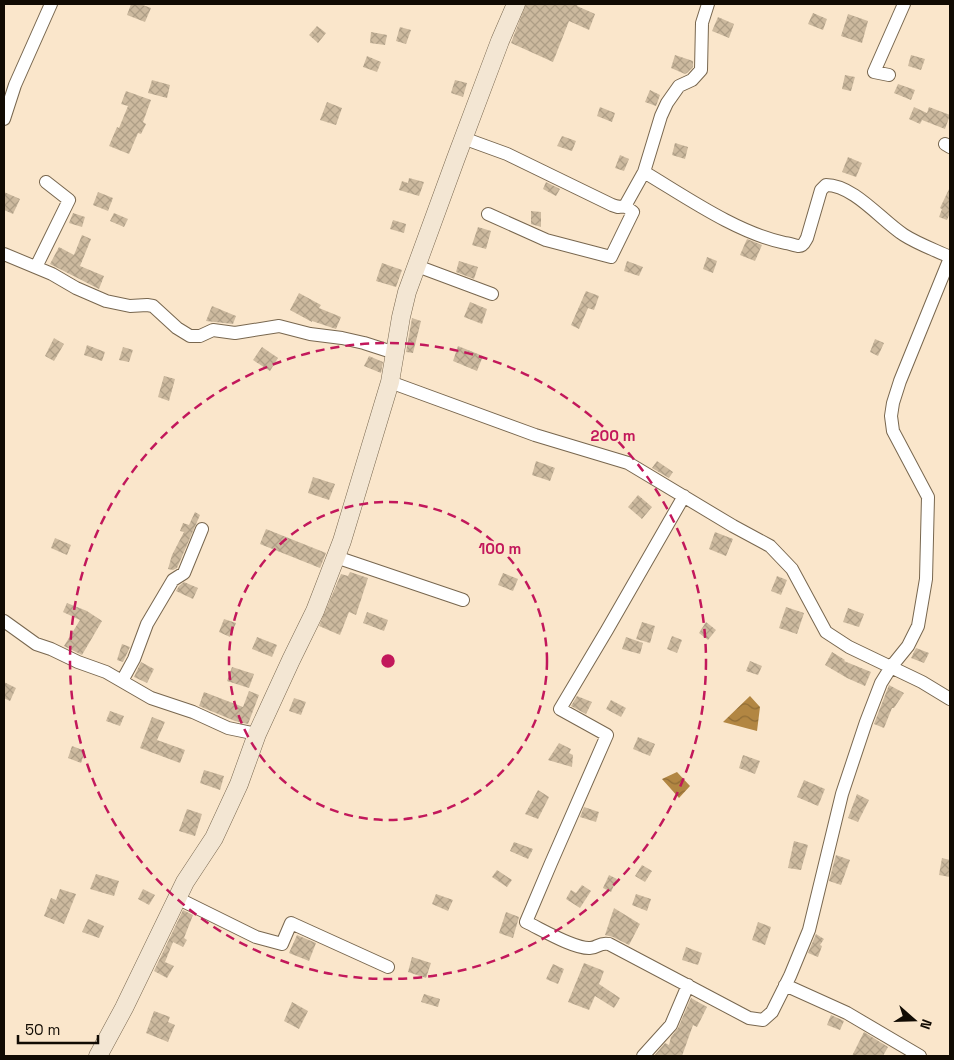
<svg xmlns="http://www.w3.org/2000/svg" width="954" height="1060" viewBox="0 0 954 1060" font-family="'Space Grotesk',sans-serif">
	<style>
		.water { fill: url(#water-waves) }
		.building { fill: url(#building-cross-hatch) }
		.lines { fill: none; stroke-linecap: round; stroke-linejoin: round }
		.minor-casing { stroke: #78674f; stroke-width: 14 }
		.secondary-casing { stroke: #78674f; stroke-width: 19 }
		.minor { stroke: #fff; stroke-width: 12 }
		.secondary { stroke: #f3e6d3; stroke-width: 18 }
		.ring { fill: none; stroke: #c2185b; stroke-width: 2.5; stroke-dasharray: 9 6 }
		.centre { fill: #c2185b; stroke: #fae6cb; stroke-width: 2.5 }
		.ring-label { font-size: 15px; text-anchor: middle; font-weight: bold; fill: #c2185b; stroke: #fae6cb; stroke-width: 5; stroke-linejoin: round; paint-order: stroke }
	</style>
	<defs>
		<pattern id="water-waves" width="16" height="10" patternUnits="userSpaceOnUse" patternTransform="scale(1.25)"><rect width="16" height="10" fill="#b28642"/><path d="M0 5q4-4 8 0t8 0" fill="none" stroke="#8f6c35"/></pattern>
		<pattern id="building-cross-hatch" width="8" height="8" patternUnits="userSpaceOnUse" patternTransform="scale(1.25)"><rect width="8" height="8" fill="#ccb99e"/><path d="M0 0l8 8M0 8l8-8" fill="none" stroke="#ae9e86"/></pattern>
	</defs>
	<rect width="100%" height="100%" fill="#fae6cb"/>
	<path class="water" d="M750 696 760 707 757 731 723 722Z
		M677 772 690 786 679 798 662 779Z"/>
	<path class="building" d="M131 4H140L151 8 145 22 127 15Z
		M526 4H578L577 6 595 14 589 30 569 21 553 62 511 43Z
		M813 13 827 19 823 30 808 24Z
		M848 14 868 21 862 43 841 36Z
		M718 17 734 24 729 38 712 31Z
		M317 26 326 33 318 43 309 35Z
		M400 27 411 30 406 44 396 41Z
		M371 32 387 35 385 45 370 43Z
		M675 55 693 61V67L687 73 685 74 671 68Z
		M911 55 925 59 921 70 908 66Z
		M367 56 381 62 377 72 363 67Z
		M845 75 855 77 851 91 842 89Z
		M152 80 170 85 167 98 148 93Z
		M455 80 467 83 463 97 451 93Z
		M898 84 915 90 911 100 894 93Z
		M650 90 660 95 656 106 645 102Z
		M126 91 151 100 143 122 146 124 141 134 138 133 129 154 109 146 117 127 119 128 128 106 121 104Z
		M327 102 342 108 336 125 320 120Z
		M600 107 615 113 612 122 597 116Z
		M914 107 927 113 929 107 950 115 945 129 922 120 920 124 909 119Z
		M562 136 576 141 572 151 557 146Z
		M675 143 688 147 685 159 672 155Z
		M620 155 629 159 624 171 615 168Z
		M848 157 862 163 856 177 842 172Z
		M409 178 424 182 419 196 399 190 402 181 408 183Z
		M546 182 560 189 556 196 543 189Z
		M950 187V213L947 220 939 217 942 209 940 208Z
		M4 192 20 199 13 214 4 210Z
		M98 192 113 198 108 211 93 205Z
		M531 211 541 212V227L531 224Z
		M73 213 85 217 82 227 69 223Z
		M114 213 128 219 124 227 110 221Z
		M393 220 406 224 404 233 390 229Z
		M478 227 491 231 486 249 472 245Z
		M82 235 91 239 80 266 104 276 99 289 50 264 59 247 74 255Z
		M747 239 762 245 755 261 740 255Z
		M707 257 717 261 713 273 703 269Z
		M459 261 478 267 474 279 456 272Z
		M627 261 643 267 639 276 624 271Z
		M382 263 402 270 396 287 376 281Z
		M586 291 599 296 594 310 588 308 579 329 571 325Z
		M299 293 321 305 319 308 341 317 336 329 312 321V322L290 310Z
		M470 302 487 309 482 324 464 317Z
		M212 306 236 316 233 324 206 321Z
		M412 318 421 321 413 353 406 352Z
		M54 338 64 344 54 361 45 356Z
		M875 339 884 343 878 356 870 352Z
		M87 345 105 352 102 361 84 355Z
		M458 346 483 356 477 371 453 361Z
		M123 347 133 350 129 362 119 360Z
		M262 347 278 358 270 371 253 360Z
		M369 356 383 362 381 373 364 366Z
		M164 376 175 379 169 401 158 397Z
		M536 461 555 468 550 481 532 475Z
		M657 461 673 472 669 478 652 468Z
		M313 477 335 484 329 500 308 493Z
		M638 495 652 507 642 519 628 507Z
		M195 512 200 515 177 568 173 570 168 569 172 555 184 532 180 531 183 523 189 525Z
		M266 529 326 553 320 568 260 544Z
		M715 532 733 539 726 556 709 549Z
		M55 538 71 545 67 555 51 548Z
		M350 572 368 578 356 615 349 612 340 635 319 626 341 574 348 576Z
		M503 573 518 579 513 591 498 585Z
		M777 576 787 580 781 595 771 591Z
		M184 582 198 588 193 599 176 591 179 586Z
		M67 603 87 611 102 621 82 655 64 646 80 620 63 612Z
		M786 607 804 613 797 634 779 628Z
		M848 608 864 614 859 627 843 622Z
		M367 612 388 620 384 631 363 623Z
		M224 619 236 623 230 637 219 632Z
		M642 622 655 626 650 643 636 639Z
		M706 622 716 630 708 640 699 633Z
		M672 636 682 640 677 653 667 649Z
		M257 637 277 645 272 657 252 649Z
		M626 637 643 643 640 654 622 649Z
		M122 644 130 647 123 662 117 660Z
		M916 648 929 653 924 663 911 658Z
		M832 652 845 660 844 661 871 672 865 686 847 678 825 665Z
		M750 661 762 666 758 675 746 671Z
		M141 662 154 669 147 683 134 677Z
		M232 667 254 674 249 688 227 681Z
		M4 682 16 688 10 701 4 698Z
		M889 685 904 693 894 708H892L884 728 874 724Z
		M249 691 259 695 248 724 235 721 199 706 204 692 243 707Z
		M577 696 592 702 586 714 571 706Z
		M294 698 306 702 301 715 289 711Z
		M611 700 626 708 621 717 606 709Z
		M110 711 124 716 120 726 106 721Z
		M152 717 165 722 157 740 185 750 180 763 140 748Z
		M638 737 655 744 650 756 633 749Z
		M559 743 571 749 569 753 573 755 572 767 548 760Z
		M72 746 85 751 81 763 68 758Z
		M743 755 760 761 755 774 739 768Z
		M204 770 224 776 220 790 200 783Z
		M804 780 825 789 818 806 797 797Z
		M538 790 549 797 538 819 525 814Z
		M857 794 869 800 858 822 848 818Z
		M584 807 599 812 596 822 580 817Z
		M187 809 202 814 195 836 179 831Z
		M794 841 808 845 801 870 788 868Z
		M514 842 533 849 528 859 510 851Z
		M836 855 850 860 841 885 829 881Z
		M942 858 950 860V877L939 875Z
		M642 865 652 871 645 882 635 876Z
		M497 870 512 880 507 887 492 877Z
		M96 874 119 881 114 896 90 889Z
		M609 875 617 879 611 892 603 888Z
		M582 885 591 891 580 908 566 899 571 890 576 893Z
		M60 889 76 894 64 924 44 916 51 898 56 900Z
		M143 889 155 895 149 905 138 899Z
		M436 894 453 900 448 911 432 904Z
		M636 894 651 899 647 911 632 905Z
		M614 908 640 924 629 945 613 937 605 935Z
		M183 910 193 915 184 938 187 940 183 947 173 942 165 962 174 966 167 978 154 971Z
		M506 912 519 917 513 938 499 933Z
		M88 919 104 926 99 938 82 932Z
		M758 922 771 927 765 945 752 940Z
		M816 934 824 939 820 945 822 946 818 957 808 953Z
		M297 935 316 943 309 961 289 953Z
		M686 947 702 953 698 965 682 960Z
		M412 957 431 963 426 978 408 972Z
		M584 963 604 971 599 984 620 998 614 1008 595 996 589 1010 568 1002Z
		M553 964 564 969 558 984 546 979Z
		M424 994 440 999 438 1007 421 1002Z
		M691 998 707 1007 697 1027 693 1025 682 1056H654L665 1043 669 1045 671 1037 678 1028Z
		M292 1002 308 1011 299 1029 284 1021Z
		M154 1011 170 1017 168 1022 175 1025 168 1042 146 1033Z
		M831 1015 844 1021 840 1030 827 1025Z
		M864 1032 888 1047 883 1056H852Z"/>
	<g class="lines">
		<g class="minor-casing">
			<path id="minor" d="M889 75 874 72 904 4
				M4 119 15 85 51 4
				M463 138 507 154 612 205 618 207 625 206 644 172 661 116 667 103 679 86 692 80 701 70 702 23 708 4
				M945 144 950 147
				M644 172C686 197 737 233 785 243 789 243 795 246 799 246 804 246 805 241 807 238L821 190 826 185C854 185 882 221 904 235 918 244 935 250 950 257
				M488 214 546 240 611 257 633 212 625 206
				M4 254 52 274 76 288 106 301 130 306 147 305 153 306 177 328 190 336H200L213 330 235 333 279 326 310 334 342 338 364 343 395 353
				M417 266 492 294
				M36 267 69 200 46 182
				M390 382 535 435 628 463 733 526 770 546 792 569 826 632 849 647 922 682 950 699
				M684 496 607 630 560 709 607 735 551 863 526 922C541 929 574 949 590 948 598 948 599 942 609 944L749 1018 763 1020 772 1012 790 976 809 930 842 794 866 722 881 683 891 667 908 646 918 626 926 579 928 497 893 431 891 416 893 403 900 381 950 258
				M336 557 463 600
				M4 621 36 644 51 649 78 662 106 672 151 698 193 712 228 728 257 734
				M122 681 134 659 147 624 173 580 184 573 202 529
				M177 898 256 937 282 944 291 923 388 967
				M785 985 847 1013 920 1056
				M643 1056 671 1025 688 985"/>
		</g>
		<g class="secondary-casing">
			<path id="secondary" d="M98 1056 124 1008 185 882 214 838 239 784 257 734 291 660 315 611 342 541 390 382 401 317 407 292 456 158 500 41 516 4"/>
		</g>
		<use href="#minor" class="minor"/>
		<use href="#secondary" class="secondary"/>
	</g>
	<g class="ring">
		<circle cx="388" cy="661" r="159"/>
		<circle cx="388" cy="661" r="318"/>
	</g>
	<circle cx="388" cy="661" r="8" class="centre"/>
	<g class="ring-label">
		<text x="613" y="441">200 m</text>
		<text x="500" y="554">100 m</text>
	</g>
	<rect width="954" height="1060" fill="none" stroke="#110b03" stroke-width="10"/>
	<g transform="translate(914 1020) rotate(110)" stroke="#fae6cb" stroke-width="4" paint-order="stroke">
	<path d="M0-4L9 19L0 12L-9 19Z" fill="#110b03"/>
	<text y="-8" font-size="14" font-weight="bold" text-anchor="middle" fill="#110b03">N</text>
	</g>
	<path d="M18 1035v8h80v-8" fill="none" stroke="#110b03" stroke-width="2.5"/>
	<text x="25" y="1035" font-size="15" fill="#110b03" stroke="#fae6cb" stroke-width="4" paint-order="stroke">50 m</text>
</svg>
